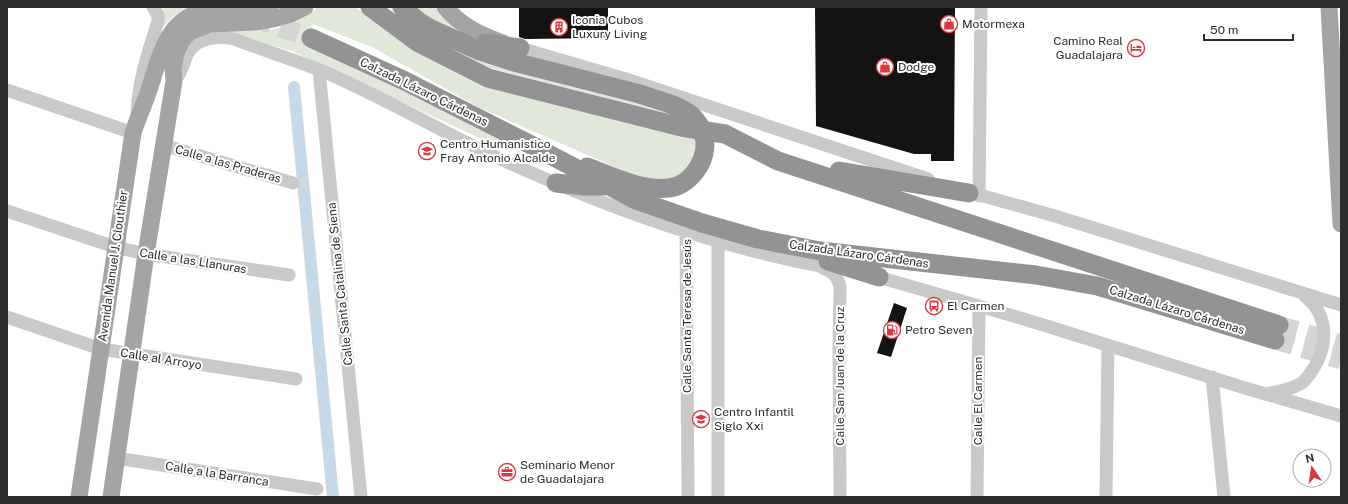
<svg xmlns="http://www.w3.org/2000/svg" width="1348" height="504" viewBox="0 0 1348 504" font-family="'Public Sans',sans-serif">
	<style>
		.green { fill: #e1e8da }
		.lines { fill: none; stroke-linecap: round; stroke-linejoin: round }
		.canal { stroke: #c7d9e7; stroke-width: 12 }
		.building { fill: #131313 }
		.highway-tunnel { stroke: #d5d5d5; stroke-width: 19; stroke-dasharray: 19 10; stroke-linecap: butt }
		.minor { stroke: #c9c9c9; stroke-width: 13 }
		.major { stroke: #a4a4a4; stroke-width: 17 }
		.highway { stroke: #939393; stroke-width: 19 }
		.highway-bridge { stroke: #939393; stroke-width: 19 }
		.labels { text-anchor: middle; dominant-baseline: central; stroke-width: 4; stroke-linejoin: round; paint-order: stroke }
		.poi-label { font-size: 12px; fill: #2c2c2c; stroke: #fff; text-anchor: start }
		.street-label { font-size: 12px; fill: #2c2c2c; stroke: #fff }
	</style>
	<rect width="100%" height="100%" fill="#fff"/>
	<path class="green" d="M163 7H188L175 15 161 29 164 13Z
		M318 7H355L415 51 486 87 684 138 687 120 486 67 422 36 389 7H396L416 22 688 117 698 148C695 154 692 166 687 170 677 180 661 181 649 182L478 107 372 47 313 24 305 46 366 69 525 154 490 143 292 51 211 29C228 30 245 31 261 31 281 30 303 19 318 7Z
		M411 7H435L439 14 460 32 432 21Z"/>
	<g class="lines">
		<path class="canal" d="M294 87 333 497"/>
	</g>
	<path class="building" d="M519 7H608V38L525 39 519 37Z
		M815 7H955L954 161H931V154H914L816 126Z
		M894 303 907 308 891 357 877 353Z"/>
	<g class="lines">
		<path class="highway-tunnel" d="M253 18 311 38
			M1279 325 1341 344
			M1275 340 1341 360"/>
		<path class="minor" d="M520 48 629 80 928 179
			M319 70 361 497
			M174 81C177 78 180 74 181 70 185 64 185 56 190 50 201 36 219 36 234 39 262 50 292 59 320 70 372 92 421 120 471 145 504 161 538 176 572 190 657 225 746 253 836 269
			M7 90 133 133
			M137 115C138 81 148 53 158 21V15L153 7
			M163 145 293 183
			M962 190 1055 216 1341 305
			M979 196 981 7
			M7 211 115 247 146 254 289 275
			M686 232 688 497
			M718 240V497
			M823 268C833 272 837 276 840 286L839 349 840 497
			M871 275 1024 319 1245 388 1341 416
			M7 317 101 349 296 379
			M1212 377 1224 497
			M1270 393C1281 391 1292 389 1302 383 1307 379 1311 372 1315 366 1326 347 1328 323 1314 305 1311 301 1307 298 1303 294
			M116 458 317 489
			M977 497 979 306
			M1106 497 1108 345"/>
		<path class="major" d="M445 7C461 26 480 35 503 43
			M1329 7 1341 224
			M79 497 133 133C138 117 145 103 150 87 160 56 166 21 203 11 217 7 231 11 245 11 253 10 262 9 270 7
			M111 497 146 254 174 81 173 68 176 53 181 42 189 32 210 24 257 22 273 19 291 14 305 7"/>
		<path class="highway" d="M370 7 417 42 488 78 681 127 725 134 778 161 1279 325
			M402 7 418 21 431 29 480 51 514 62 640 94
			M311 38 405 81 535 147 636 200 702 223 758 239 820 251 1036 275 1097 286 1275 340
			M485 43 520 48
			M839 171 969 193
			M556 183 584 186H604
			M828 261 879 277"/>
		<path class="highway-bridge" d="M587 167C612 176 640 191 669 188 693 185 711 155 703 133 701 126 696 120 691 115 677 104 656 100 640 94"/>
	</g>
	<defs>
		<g id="shop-ring" transform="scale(0.9)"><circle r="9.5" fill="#fff" stroke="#d7393d" stroke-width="1.5"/><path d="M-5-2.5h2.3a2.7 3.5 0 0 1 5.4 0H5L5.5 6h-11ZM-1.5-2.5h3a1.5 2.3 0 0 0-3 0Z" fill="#d7393d"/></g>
		<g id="building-ring" transform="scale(0.9)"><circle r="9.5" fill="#fff" stroke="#d7393d" stroke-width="1.5"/><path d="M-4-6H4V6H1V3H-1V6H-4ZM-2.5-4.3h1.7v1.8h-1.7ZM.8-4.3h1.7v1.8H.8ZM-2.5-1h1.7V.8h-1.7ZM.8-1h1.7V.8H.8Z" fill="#d7393d"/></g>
		<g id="hotel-ring" transform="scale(0.9)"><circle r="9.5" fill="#fff" stroke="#d7393d" stroke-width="1.5"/><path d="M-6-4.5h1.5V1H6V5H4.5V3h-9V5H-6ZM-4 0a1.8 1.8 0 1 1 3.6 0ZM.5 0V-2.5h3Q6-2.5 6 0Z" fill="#d7393d"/></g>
		<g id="university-ring" transform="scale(0.9)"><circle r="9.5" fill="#fff" stroke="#d7393d" stroke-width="1.5"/><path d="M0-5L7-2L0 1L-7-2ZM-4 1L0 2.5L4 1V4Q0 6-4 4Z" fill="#d7393d"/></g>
		<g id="bus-ring" transform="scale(0.9)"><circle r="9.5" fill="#fff" stroke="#d7393d" stroke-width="1.5"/><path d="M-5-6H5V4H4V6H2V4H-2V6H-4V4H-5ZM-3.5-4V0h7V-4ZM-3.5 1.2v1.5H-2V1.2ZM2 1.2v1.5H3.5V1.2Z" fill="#d7393d"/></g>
		<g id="fuel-ring" transform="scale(0.9)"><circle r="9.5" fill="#fff" stroke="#d7393d" stroke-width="1.5"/><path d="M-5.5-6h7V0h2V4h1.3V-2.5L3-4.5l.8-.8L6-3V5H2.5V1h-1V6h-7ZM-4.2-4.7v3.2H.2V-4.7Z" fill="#d7393d"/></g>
		<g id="school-ring" transform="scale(0.9)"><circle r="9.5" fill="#fff" stroke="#d7393d" stroke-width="1.5"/><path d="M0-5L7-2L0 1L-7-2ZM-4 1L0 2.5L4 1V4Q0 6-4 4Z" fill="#d7393d"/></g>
		<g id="office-ring" transform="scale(0.9)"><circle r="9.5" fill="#fff" stroke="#d7393d" stroke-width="1.5"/><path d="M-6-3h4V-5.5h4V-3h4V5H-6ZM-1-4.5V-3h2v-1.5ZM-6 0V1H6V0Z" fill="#d7393d"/></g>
	</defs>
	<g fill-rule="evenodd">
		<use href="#shop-ring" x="949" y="24"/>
		<use href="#building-ring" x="559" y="27"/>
		<use href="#hotel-ring" x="1136" y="48"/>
		<use href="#shop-ring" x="885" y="67"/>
		<use href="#university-ring" x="427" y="151"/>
		<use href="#bus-ring" x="934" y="306"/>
		<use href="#fuel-ring" x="892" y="330"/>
		<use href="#school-ring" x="701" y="419"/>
		<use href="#office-ring" x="507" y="472"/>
	</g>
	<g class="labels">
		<g class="poi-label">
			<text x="572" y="20">Iconia Cubos<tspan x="572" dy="14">Luxury Living</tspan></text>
			<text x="962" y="24">Motormexa</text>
			<text x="1123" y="41" text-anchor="end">Camino Real<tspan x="1123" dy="14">Guadalajara</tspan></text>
			<text x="898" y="67">Dodge</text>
			<text x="440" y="144">Centro Humanistico<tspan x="440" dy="14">Fray Antonio Alcalde</tspan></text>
			<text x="947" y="306">El Carmen</text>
			<text x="905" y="330">Petro Seven</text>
			<text x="714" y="412">Centro Infantil<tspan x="714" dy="14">Siglo Xxi</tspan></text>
			<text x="520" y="465">Seminario Menor<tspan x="520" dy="14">de Guadalajara</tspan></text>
		</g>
		<g class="street-label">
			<text transform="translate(424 92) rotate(26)">Calzada Lázaro Cárdenas</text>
			<text transform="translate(228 164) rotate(16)">Calle a las Praderas</text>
			<text transform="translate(859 254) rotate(8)">Calzada Lázaro Cárdenas</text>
			<text transform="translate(193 261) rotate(9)">Calle a las Llanuras</text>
			<text transform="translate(113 266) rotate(-82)">Avenida Manuel J. Clouthier</text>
			<text transform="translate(340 284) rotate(-96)">Calle Santa Catalina de Siena</text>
			<text transform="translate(1177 310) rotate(17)">Calzada Lázaro Cárdenas</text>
			<text transform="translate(687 316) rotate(-90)">Calle Santa Teresa de Jesús</text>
			<text transform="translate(161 359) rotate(9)">Calle al Arroyo</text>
			<text transform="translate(840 376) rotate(-90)">Calle San Juan de la Cruz</text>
			<text transform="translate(978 401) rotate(-90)">Calle El Carmen</text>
			<text transform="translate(217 474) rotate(9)">Calle a la Barranca</text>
		</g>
	</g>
	<rect width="1348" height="504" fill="none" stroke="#2c2c2c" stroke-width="16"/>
	<g transform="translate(1312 468) rotate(347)"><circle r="19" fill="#ffffff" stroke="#ababab"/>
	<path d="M0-3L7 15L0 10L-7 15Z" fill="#d7393d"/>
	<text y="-6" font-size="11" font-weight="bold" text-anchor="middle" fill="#2c2c2c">N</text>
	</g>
	<path d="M1204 34v6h89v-6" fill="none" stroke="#2c2c2c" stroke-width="2"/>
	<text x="1210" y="34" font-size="12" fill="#2c2c2c" stroke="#ffffff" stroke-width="3" paint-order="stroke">50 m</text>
</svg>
